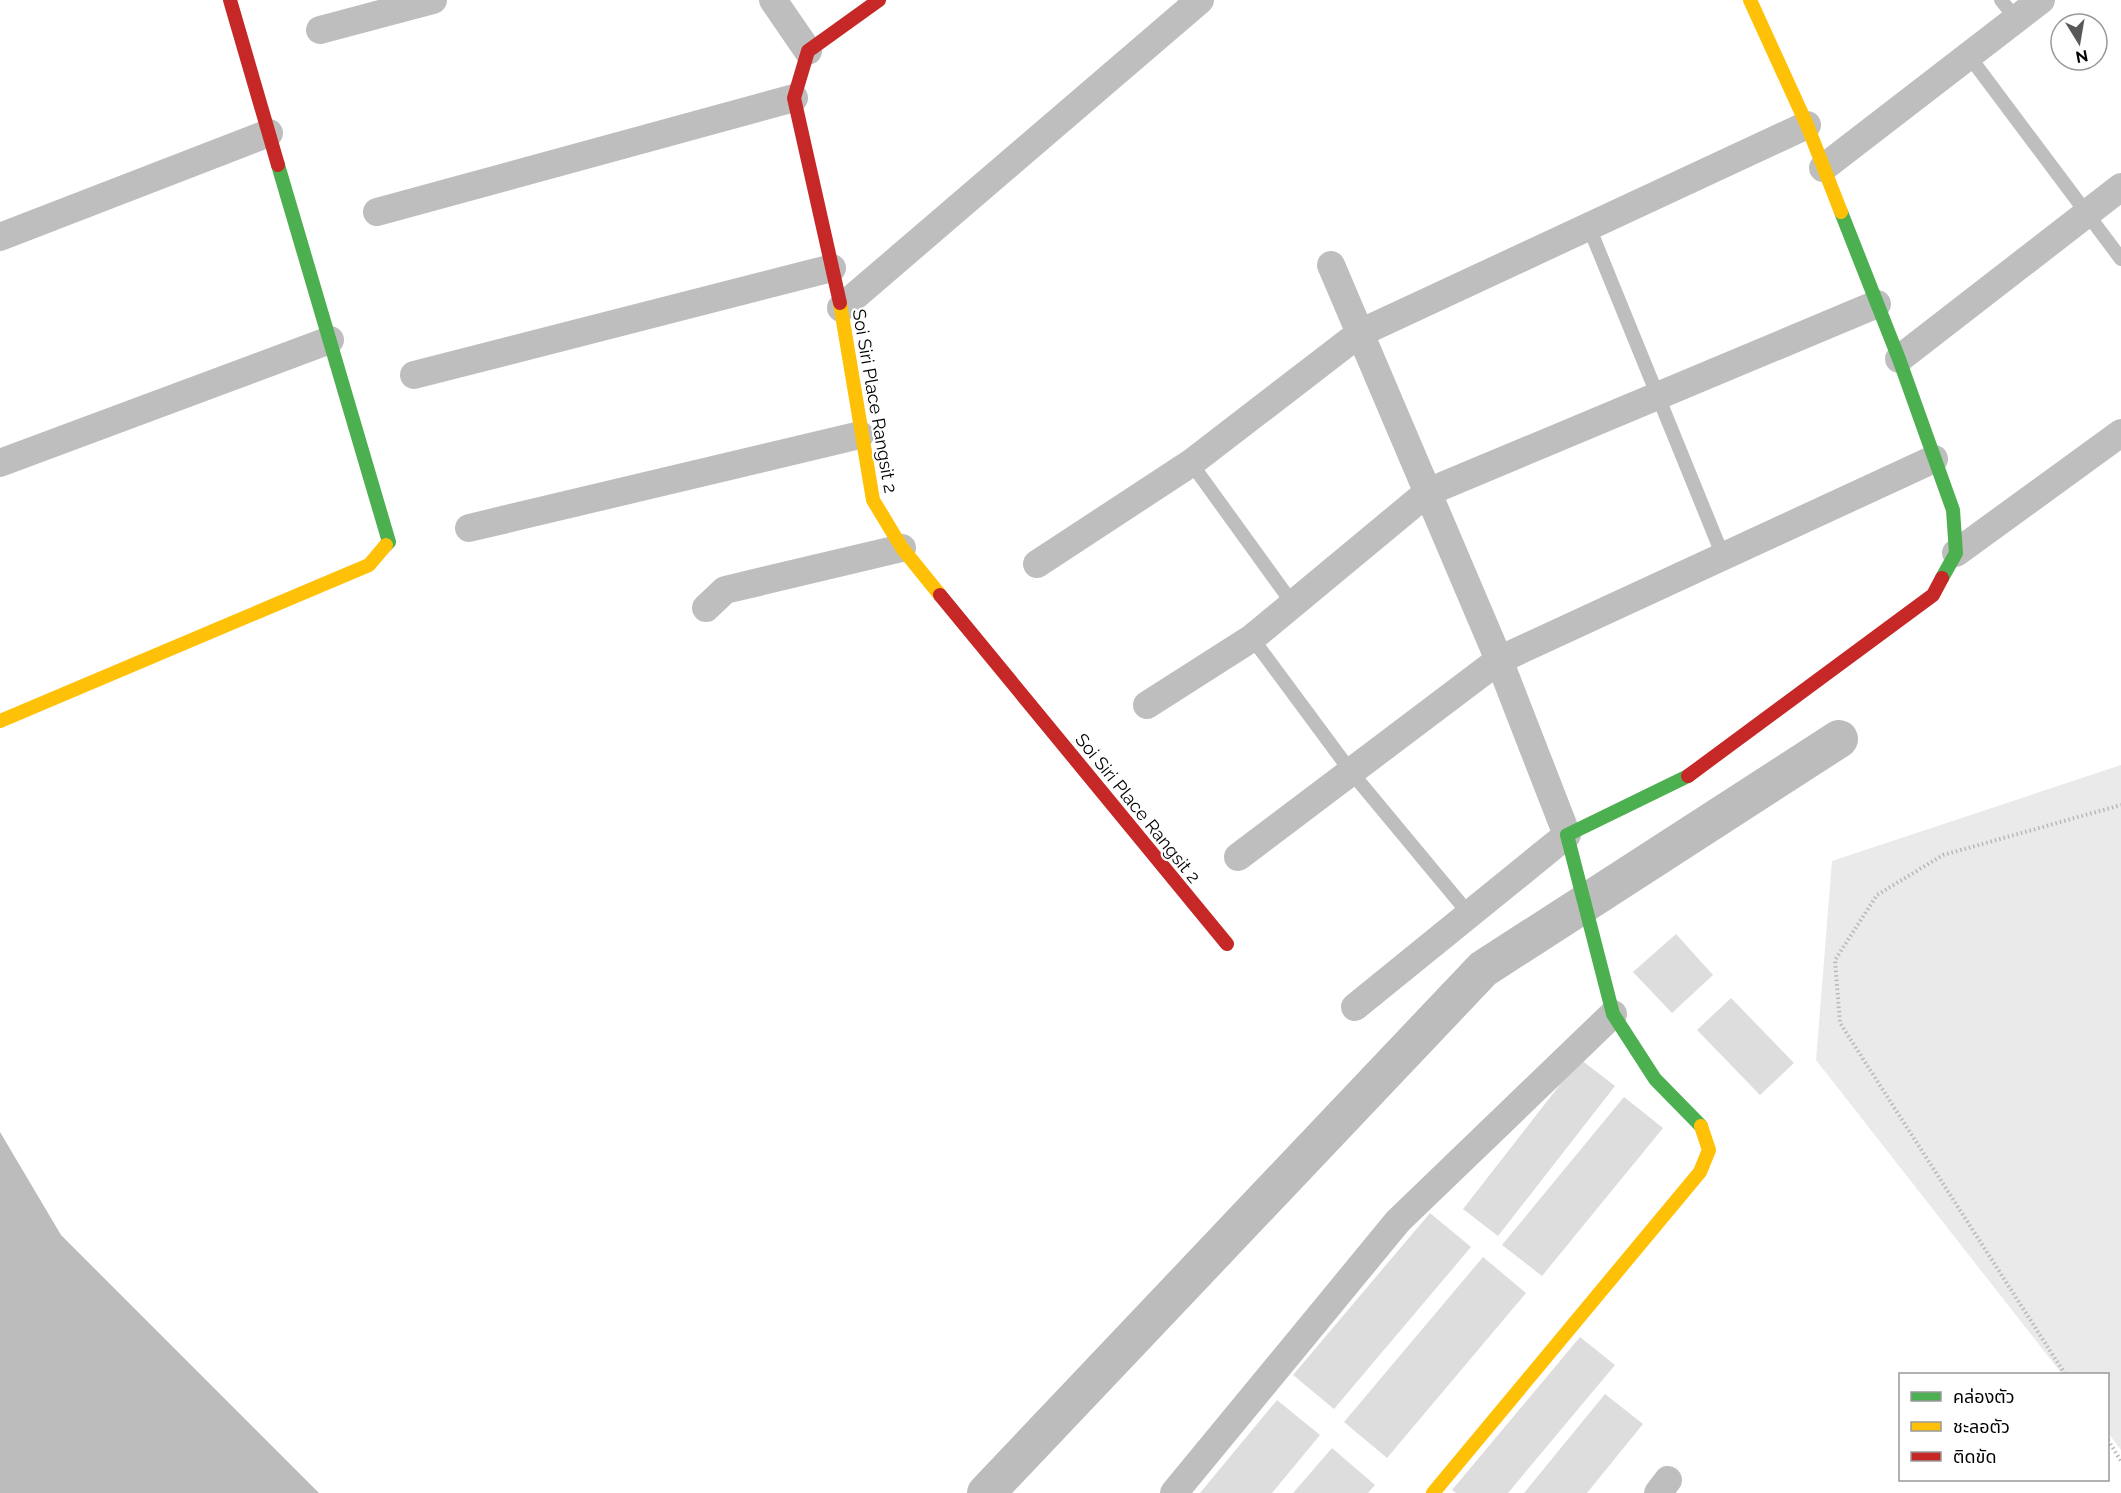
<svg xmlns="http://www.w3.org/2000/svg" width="2121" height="1493" viewBox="0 0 2121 1493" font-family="Raleway,'Noto Sans Thai',sans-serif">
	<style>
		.green { fill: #eaeaea }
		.water { fill: #bcbcbc }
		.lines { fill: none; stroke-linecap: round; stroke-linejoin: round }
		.canal { stroke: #bcbcbc; stroke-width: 38 }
		.building { fill: #ddd }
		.path { stroke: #b8b8b8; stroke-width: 4; stroke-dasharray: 1.5 3; stroke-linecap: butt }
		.lane { stroke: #bebebe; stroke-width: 14 }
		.street { stroke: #bebebe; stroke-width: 28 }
		.fast { stroke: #4caf50; stroke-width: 14 }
		.slow { stroke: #ffc107; stroke-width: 14 }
		.jam { stroke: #c62828; stroke-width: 14 }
		.labels { text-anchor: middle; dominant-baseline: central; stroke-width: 4.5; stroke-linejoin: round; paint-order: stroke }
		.street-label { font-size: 18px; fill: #000; stroke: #fff }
	</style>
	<rect width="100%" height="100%" fill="#fff"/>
	<path class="green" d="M2121 765V1450L2108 1433V1374H2062L1816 1060 1832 861Z"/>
	<path class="water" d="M0 1132 61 1235 319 1493H0Z"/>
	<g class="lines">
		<path class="canal" d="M986 1493 1483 969 1839 739"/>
	</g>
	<path class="building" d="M1676 934 1713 975 1672 1013 1633 972Z
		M1731 998 1794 1063 1760 1095 1697 1030Z
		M1580 1059 1615 1086 1498 1236 1463 1209Z
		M1624 1097 1663 1128 1542 1276 1502 1245Z
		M1430 1213 1471 1247 1334 1409 1293 1375Z
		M1483 1257 1526 1293 1387 1458 1344 1422Z
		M1580 1337 1615 1365 1508 1493H1456L1452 1490Z
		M1605 1394 1643 1424 1587 1493H1524Z
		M1277 1400 1320 1435 1272 1493H1200Z
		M1332 1448 1375 1485 1368 1493H1293Z"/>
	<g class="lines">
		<path class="path" d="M2065 1374 1840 1023 1835 960 1877 895 1943 855 2121 805
			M2108 1440 2121 1461"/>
		<path class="lane" d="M2001 0 2016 19
			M1969 56 2121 259
			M1589 227 1723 556
			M1191 463 1293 604
			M1252 638 1352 773 1470 915"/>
		<path class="street" d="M773 0 808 51
			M320 30 433 0
			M1823 168 2041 0
			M377 212 794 98
			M0 237 269 133
			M1331 265 1499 660 1567 835 1355 1007
			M841 308 1200 0
			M1899 359 2121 187
			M414 375 832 268
			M0 463 330 340
			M469 528 860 435
			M1956 553 2121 433
			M1037 564 1191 463 1360 333 1807 125
			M706 608 725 590 902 548
			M1147 705 1252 638 1428 492 1877 304
			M1238 857 1499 660 1934 459
			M1174 1493 1398 1221 1613 1014
			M1658 1493 1668 1480"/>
		<path class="fast" d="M278 165 389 542 386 545
			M1841 212 1899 359 1953 510 1956 553 1942 578
			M1688 776 1567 835 1613 1014 1655 1079 1701 1126"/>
		<path class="slow" d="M1750 0 1807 125 1841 212
			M840 303 873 500 902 548 940 595
			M0 721 369 565 386 545
			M1433 1493 1700 1172 1709 1150 1701 1126"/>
		<path class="jam" d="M230 0 278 165
			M840 303 794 98 808 51 879 0
			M940 595 1227 944
			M1688 776 1933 595 1942 578"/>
	</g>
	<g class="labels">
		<g class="street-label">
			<text transform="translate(875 401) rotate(80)">Soi Siri Place Rangsit 2</text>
			<text transform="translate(1138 808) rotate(51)">Soi Siri Place Rangsit 2</text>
		</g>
	</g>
	<rect x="1899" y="1373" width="210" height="108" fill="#ffffff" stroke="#999999" stroke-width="1.5"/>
	<rect x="1911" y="1392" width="30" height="9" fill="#4caf50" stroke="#999999" stroke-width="1.5"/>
	<text x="1953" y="1403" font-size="18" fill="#000000">คล่องตัว</text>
	<rect x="1911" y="1422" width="30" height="9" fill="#ffc107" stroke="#999999" stroke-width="1.5"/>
	<text x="1953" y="1433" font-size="18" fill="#000000">ชะลอตัว</text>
	<rect x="1911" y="1452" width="30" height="9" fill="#c62828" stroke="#999999" stroke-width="1.5"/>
	<text x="1953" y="1463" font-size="18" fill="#000000">ติดขัด</text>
	<g transform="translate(2079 42) rotate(169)"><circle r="28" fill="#ffffff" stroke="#999999" stroke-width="1.5"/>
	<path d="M0-4.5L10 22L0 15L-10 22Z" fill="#595959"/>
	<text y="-9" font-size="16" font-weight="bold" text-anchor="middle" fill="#000000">N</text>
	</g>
</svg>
